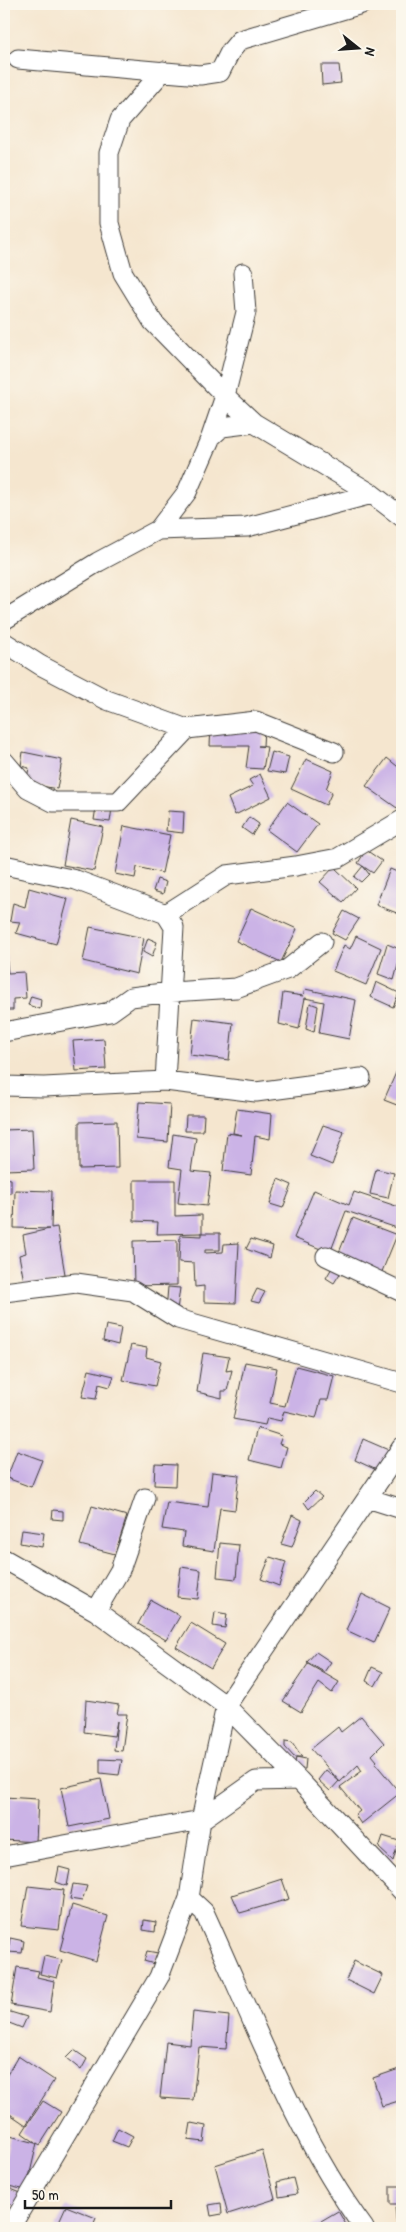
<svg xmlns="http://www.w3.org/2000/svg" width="406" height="2232" viewBox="0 0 406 2232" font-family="'Patrick Hand',sans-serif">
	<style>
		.building { fill: #cbb3e6 }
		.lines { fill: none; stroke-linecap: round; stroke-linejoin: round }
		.street-casing { stroke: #3d3a37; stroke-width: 21 }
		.street { stroke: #fff; stroke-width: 19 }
	</style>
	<rect width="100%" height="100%" fill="#fbf7ec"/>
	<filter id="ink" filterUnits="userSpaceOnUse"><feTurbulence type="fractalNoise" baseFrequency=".02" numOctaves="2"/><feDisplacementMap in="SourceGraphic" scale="10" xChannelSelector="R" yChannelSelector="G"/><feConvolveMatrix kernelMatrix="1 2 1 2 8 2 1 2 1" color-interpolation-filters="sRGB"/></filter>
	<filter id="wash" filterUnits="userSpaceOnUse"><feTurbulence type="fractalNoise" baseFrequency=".0096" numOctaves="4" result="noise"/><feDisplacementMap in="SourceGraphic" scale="20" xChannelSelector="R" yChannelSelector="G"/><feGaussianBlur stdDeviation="1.12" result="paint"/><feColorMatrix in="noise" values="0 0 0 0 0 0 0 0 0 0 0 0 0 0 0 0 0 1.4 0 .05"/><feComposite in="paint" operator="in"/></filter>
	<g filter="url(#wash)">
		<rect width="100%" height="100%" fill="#f5e6cf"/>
		<g id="blocks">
			<path class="building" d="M321 65H339L341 83 322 85Z
				M211 726 264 728 263 746H258L267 747 263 769 246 768 249 746H210Z
				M23 752 62 760 57 789 26 783 29 768 21 766Z
				M272 752 289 757 285 774 267 771Z
				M387 758 402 770V800L397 808 366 786Z
				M306 759 333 771 326 789 332 792 326 805 291 789Z
				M260 774 271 797 235 815 228 798 253 786 249 780Z
				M287 802 318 824 297 852 267 830Z
				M96 807 112 808 110 822 94 820Z
				M168 811 184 812 183 833 166 831Z
				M249 817 259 824 252 835 242 828Z
				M71 820 103 827 94 871 63 865Z
				M124 826 170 835 162 873 137 867 135 878 115 874Z
				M366 850 382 861 373 873 358 863Z
				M363 866 369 874 361 882 354 877Z
				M334 867 356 888 343 902 320 882Z
				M390 869 402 874V915L376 905Z
				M157 879 166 882 163 894 153 891Z
				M29 888 68 899 56 944 16 933 20 922 10 921 13 903 25 907Z
				M251 908 297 929 281 962 236 941Z
				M344 911 359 919 345 940 332 933Z
				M90 927 144 938 137 974 83 961Z
				M356 936 381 948 366 985 333 971 344 945 350 949Z
				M148 938 157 942 152 957 143 952Z
				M387 944 402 950 394 980 378 974Z
				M6 955 8 973 24 972 26 998 13 999V1010H4V956Z
				M376 982 399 993 393 1007 371 997Z
				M305 989 356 1000 349 1039 319 1033 324 1002 305 998 299 1029 279 1024 283 993 303 996Z
				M31 996 41 999 40 1009 28 1005Z
				M310 1003 318 1006 314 1032 306 1029Z
				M194 1018 233 1023 229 1060 190 1055Z
				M104 1039 106 1069 76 1071 73 1041Z
				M402 1059V1107L384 1100Z
				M139 1102 170 1104 168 1142 136 1139Z
				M237 1109 272 1114 270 1139 255 1136 251 1175 223 1171 227 1133 242 1135 233 1133Z
				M186 1115H204L203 1131H185Z
				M117 1121 118 1168 79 1169V1122Z
				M323 1125 344 1132 332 1165 310 1156Z
				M32 1129 34 1169 4 1170V1130Z
				M173 1134 196 1138 191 1171 211 1173 207 1206 178 1203 182 1169 169 1167Z
				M376 1169 394 1173 388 1198 370 1194Z
				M4 1178 11 1179V1193H4Z
				M278 1179 292 1185 283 1208 270 1204Z
				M134 1180H175V1216L202 1215V1233L157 1234 158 1222 134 1221Z
				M15 1190 52 1191 51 1228 57 1227 66 1280 25 1287 19 1255 26 1253 23 1235 49 1229 14 1228Z
				M314 1190 349 1205 354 1192 402 1208 397 1228 346 1211 330 1253 294 1238Z
				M353 1218 397 1235 381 1274 338 1255Z
				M202 1233H220V1250H205V1253L223 1252 224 1244 239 1243 236 1303 204 1302V1286L195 1287 194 1263 179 1262 180 1235 202 1236Z
				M251 1239 273 1246 270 1258 246 1249Z
				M177 1240V1285L134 1286 133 1241Z
				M333 1266 341 1272 334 1283 326 1278Z
				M402 1266V1278L398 1277Z
				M168 1287 180 1288 177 1310 166 1311Z
				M257 1289 265 1292 259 1303 251 1301Z
				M106 1325 121 1328 118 1345 103 1341Z
				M131 1345 147 1348 146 1357 161 1361 155 1386 123 1380Z
				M203 1353 229 1357 226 1371 232 1370 227 1391H222V1398L197 1392Z
				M245 1362 277 1368 270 1403 285 1406 296 1366 334 1376 328 1400H321L316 1418 284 1411 281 1421 267 1418 265 1425 233 1419Z
				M89 1370 114 1376 110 1387 99 1384 96 1399 82 1397Z
				M257 1428 282 1436 279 1444 287 1447 281 1468 249 1460Z
				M363 1439 393 1452 383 1473 355 1460Z
				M17 1451 42 1460 31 1487 7 1478Z
				M155 1464 176 1465 175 1486 154 1485Z
				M212 1472 239 1475 235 1510 220 1508 214 1551 182 1546 184 1532 162 1529 167 1502 208 1507Z
				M315 1491 322 1497 309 1509 304 1502Z
				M92 1506 127 1516 115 1554 80 1545Z
				M53 1510 63 1511V1520L52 1519Z
				M292 1515 302 1520 292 1547 281 1544Z
				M22 1530 44 1533 42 1547 20 1543Z
				M220 1543 239 1545 236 1579 217 1577Z
				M270 1557 286 1562 279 1586 261 1579Z
				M181 1567 201 1570 198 1599 177 1597Z
				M362 1594 390 1608 374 1643 346 1630Z
				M151 1600 180 1616 166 1640 138 1624Z
				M215 1612 227 1614 225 1628 213 1626Z
				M191 1623 225 1644 211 1668 176 1647Z
				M316 1652 331 1662 324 1672 307 1662Z
				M308 1664 339 1682 332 1693 319 1683 301 1712 283 1701Z
				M372 1667 383 1672 375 1686 366 1681Z
				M86 1700 119 1705 117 1714H127L122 1751 114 1750 117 1721 114 1736 84 1732Z
				M361 1716 384 1743 372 1755 377 1761 375 1763 400 1793 361 1824 355 1815 360 1811 340 1787 362 1771 358 1765 340 1782 311 1749 338 1727 341 1732Z
				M285 1741 292 1742 302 1757H294L285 1747Z
				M296 1757 306 1759 305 1769H294Z
				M100 1759 122 1760 119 1775 100 1773Z
				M326 1770 339 1781 330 1791 318 1780Z
				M101 1779 109 1819 69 1827 61 1788Z
				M4 1797 38 1799 36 1842 4 1840Z
				M383 1836 399 1841 393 1861 379 1848Z
				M59 1867 70 1870 67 1886 56 1882Z
				M282 1879 289 1899 240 1913 232 1895Z
				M73 1884 87 1886 82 1901 70 1899Z
				M28 1886 64 1890 59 1930 21 1926Z
				M72 1905 108 1916 96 1961 60 1950Z
				M144 1920 156 1922 155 1932 143 1930Z
				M10 1938 24 1941 22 1953 8 1952Z
				M147 1951 158 1953 154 1964 144 1961Z
				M44 1956 62 1960 57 1978 40 1974Z
				M354 1961 383 1975 374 1994 346 1980Z
				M17 1967 39 1971 37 1977 54 1981 50 2012 11 2005Z
				M7 2011 27 2017 22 2028 4 2021Z
				M193 2012 229 2016 226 2049 199 2047 193 2100 160 2098 166 2042 190 2045Z
				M74 2050 87 2059 81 2070 66 2058Z
				M18 2056 54 2080 26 2125 4 2110V2080Z
				M402 2068V2100L382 2106 373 2078Z
				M43 2101 61 2112 40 2145 37 2143 26 2190 4 2185V2163L10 2136 36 2143 22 2133Z
				M191 2123 206 2126 204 2142 188 2140Z
				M118 2128 133 2136 127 2147 112 2141Z
				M262 2150 275 2199 228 2214 215 2165Z
				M293 2178 297 2194 279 2197 277 2182Z
				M4 2186 23 2194 19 2208 4 2201Z
				M390 2186H402V2204H390Z
				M221 2203 222 2214 211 2216 209 2205Z
				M66 2206 96 2218 92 2228H56Z
				M402 2206V2228H397L395 2207Z
				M338 2211 348 2228H309Z"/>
		</g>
	</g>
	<g filter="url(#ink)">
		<use href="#blocks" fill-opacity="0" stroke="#3d3a37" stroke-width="1"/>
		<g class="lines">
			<g class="street-casing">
				<path id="street" d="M18 59 200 75 220 72 230 52 240 40 362 4
					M163 71 120 120 109 153V223L123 273 153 322 225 396 254 423 372 494 402 517
					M211 437 225 396 246 312 243 273
					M158 530 247 527 372 494
					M4 620 98 562 158 530 187 492 211 437 222 427 254 423
					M4 642 40 665 107 700 187 729
					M4 761 28 789 53 802H118L187 729 256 721 334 752
					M4 865 76 880 166 914 174 927 165 1081
					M166 914 227 875 296 866 338 858 402 820
					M4 1032 110 1012 131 997 171 992 236 988 288 969 322 942
					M4 1086 44 1087 165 1081 256 1092 361 1078
					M326 1256 402 1292
					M4 1292 76 1283 133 1291 178 1319 402 1383
					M367 1498 402 1509
					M4 1559 96 1611 226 1706 299 1780 402 1891
					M96 1611 120 1570 145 1498
					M4 1856 201 1820 256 1781 299 1780
					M189 1898 204 1912C252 2016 296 2136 364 2228
					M10 2228 159 1977 189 1898 201 1820 226 1706 402 1447"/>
			</g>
			<use href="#street" class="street"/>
		</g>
	</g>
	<rect width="406" height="2232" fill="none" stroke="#fbf7ec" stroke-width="20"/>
	<g transform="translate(358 48) rotate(107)" stroke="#fbf7ec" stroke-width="4" paint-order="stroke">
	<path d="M0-4L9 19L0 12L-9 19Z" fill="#1c1c1c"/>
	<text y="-8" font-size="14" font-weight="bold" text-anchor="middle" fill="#1c1c1c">N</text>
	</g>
	<path d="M25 2200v8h146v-8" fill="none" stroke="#1c1c1c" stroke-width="2.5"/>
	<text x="32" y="2200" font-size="15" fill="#1c1c1c" stroke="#fbf7ec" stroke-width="4" paint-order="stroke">50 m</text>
</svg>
